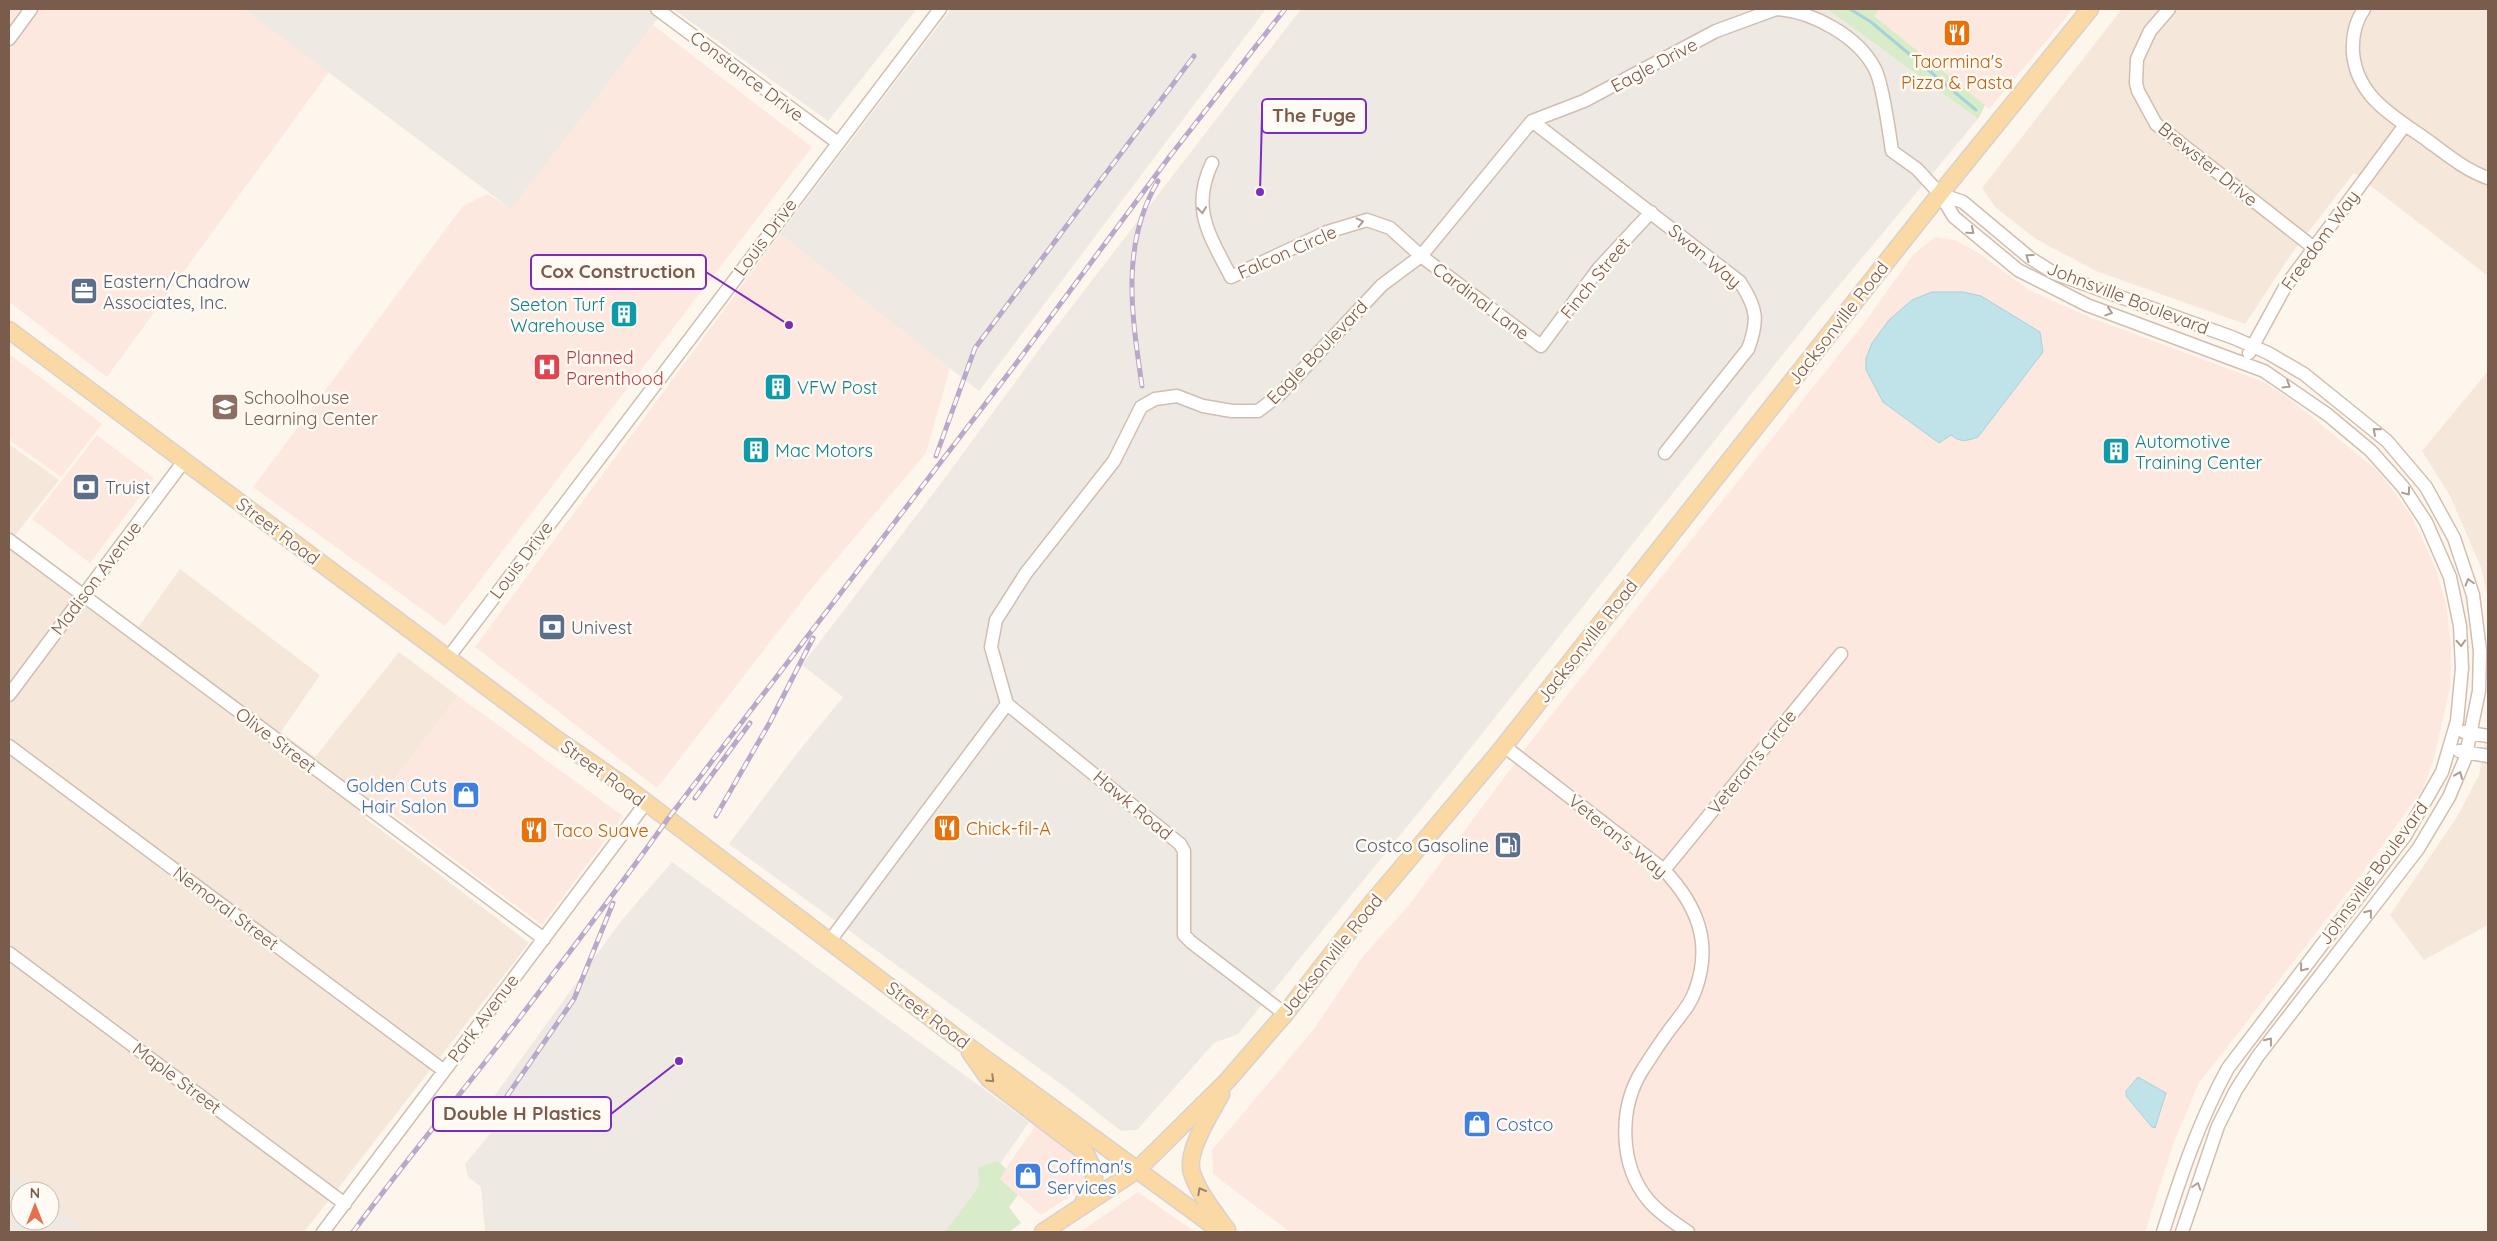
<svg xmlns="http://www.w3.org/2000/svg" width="2497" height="1241" viewBox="0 0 2497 1241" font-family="Quicksand,sans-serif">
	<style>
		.residential { fill: #f5e8da }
		.commercial { fill: #fde8e0 }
		.industrial { fill: #efe9e4 }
		.green { fill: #d8ecc9 }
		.water { fill: #bfe3e8; stroke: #a5d3da }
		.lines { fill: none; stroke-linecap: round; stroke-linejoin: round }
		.stream { stroke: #a5d3da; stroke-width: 3 }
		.minor-casing { stroke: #d1beb0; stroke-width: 15 }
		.major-casing { stroke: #dad1cd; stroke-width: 19 }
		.minor { stroke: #fff; stroke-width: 12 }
		.major { stroke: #fbd9a5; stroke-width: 16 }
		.rail-casing { stroke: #b9a8c9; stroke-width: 5 }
		.rail { stroke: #fffaf3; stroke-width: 3; stroke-dasharray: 9; stroke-linecap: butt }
		.oneway { stroke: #af9d94 }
		.oneway2 { stroke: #a18267 }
		.labels { text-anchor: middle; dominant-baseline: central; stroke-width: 5; stroke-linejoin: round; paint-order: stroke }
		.food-label { font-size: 18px; fill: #c56008; stroke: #fffaf3; text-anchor: start }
		.street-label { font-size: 18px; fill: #7a5c4d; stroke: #fffaf3 }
		.service-label { font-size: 18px; fill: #4e5e75; stroke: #fffaf3; text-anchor: start }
		.culture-label { font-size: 18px; fill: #0d838f; stroke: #fffaf3; text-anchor: start }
		.health-label { font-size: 18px; fill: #be3a42; stroke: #fffaf3; text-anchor: start }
		.education-label { font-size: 18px; fill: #785e54; stroke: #fffaf3; text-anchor: start }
		.shop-label { font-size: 18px; fill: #366cbe; stroke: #fffaf3; text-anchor: start }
		.leader { fill: none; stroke: #7b2cbf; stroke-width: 2 }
		.callout-dot { fill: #7b2cbf; stroke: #fffaf3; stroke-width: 2 }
		.callout { fill: #fffaf3; stroke: #7b2cbf; stroke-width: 2 }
		.callout-label { font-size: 19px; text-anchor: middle; font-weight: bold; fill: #7a5c4d }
	</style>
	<rect width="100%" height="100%" fill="#fdf6ec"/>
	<path class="residential" d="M2122 9H2488V276L2354 173 2292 253 2245 324 2096 271 2036 239 1995 207 1982 188Z
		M2488 371V599L2481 567 2450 496 2422 451Z
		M9 444 59 480 9 543Z
		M9 546 130 639 180 569 320 675 281 732 315 757 399 652 458 696 365 818 529 943 304 1232H87L50 1203V1191H34L9 1172Z
		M2488 727V925L2424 960 2390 915 2457 817 2479 775Z"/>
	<path class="commercial" d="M9 9H245L329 72 107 377 9 302Z
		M1880 9H2073L1989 109 1873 16Z
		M653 25 812 147 445 626 253 487 463 206 487 194 511 208Z
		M780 234 950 368 926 453 812 588 657 788 475 647Z
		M1935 237 1955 240 1980 254 2029 290 2089 317 2261 381 2290 399 2378 471 2395 493 2412 517 2436 569 2447 609 2451 647 2450 688 2433 762 2423 789 2358 879 2199 1083 2174 1142 2145 1232H1290L1213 1174 1212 1150 1314 1029 1364 955 1409 905 1545 723 1865 322 1913 255Z
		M9 354 102 424 61 477 9 440Z
		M97 435 154 478 90 563 32 519Z
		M458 696 623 816 542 925 377 802Z
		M1039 1121 1079 1151 1089 1179 1083 1188 1041 1215 999 1178Z
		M1138 1192 1195 1232H1080Z"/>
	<path class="industrial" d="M244 9H665L511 209Z
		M673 9H917L828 121Z
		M951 9H1266L979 391 780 234Z
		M1301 9H1827L1978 119 1811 319 1450 774 1238 1034 1214 1043 1137 1130 1121 1131 1065 1087 729 844 798 752 843 697 802 665 942 482 1043 344Z
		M672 862 1029 1122 985 1186 949 1232H485L481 1187 468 1177 465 1164 503 1118 495 1095 621 921Z
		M9 1172 34 1191H20V1221H50V1203L87 1232H9Z"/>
	<path class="green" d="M1827 9H1880L1874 16 1985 105 1978 119Z
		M998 1161 1006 1169 1000 1179 1018 1195 1009 1207 1021 1223 1009 1232H945L979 1186 978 1167Z"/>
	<path class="water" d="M1932 292H1963L1981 296 2040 332 2043 352 1978 437C1966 441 1961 443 1951 435L1939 443 1883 402 1866 370V358L1872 343 1889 320 1912 300Z
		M2138 1077 2166 1093 2155 1128 2152 1127 2126 1096V1091Z"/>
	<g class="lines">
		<path class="stream" d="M1850 9 1871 22 1976 110"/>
		<g class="minor-casing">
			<path id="minor" d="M657 9 838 143
				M1777 9C1813 12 1858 36 1875 69 1883 84 1889 132 1892 151L1917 169 1940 194 1954 217 2018 270 2087 305 2264 371 2328 415 2371 451 2403 487 2426 522 2450 577 2460 626 2462 668 2457 721 2442 772 2405 836 2228 1068C2199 1121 2181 1175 2163 1232
				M2169 9 2150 31 2137 59 2136 83 2138 91 2156 124 2314 248
				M2364 9C2355 22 2352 37 2353 53 2357 97 2393 116 2427 140 2446 154 2465 170 2488 178
				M9 39 31 9
				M1532 121 1740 282C1757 308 1759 320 1748 349L1665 453
				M1212 163C1190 209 1210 236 1231 277L1327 232 1367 220 1390 228 1421 256 1541 346 1599 268 1651 212
				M1940 194 1963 202 2030 258 2054 273 2234 338 2268 353 2304 374 2387 441 2426 487 2454 538 2473 595 2480 651 2479 691 2465 759 2449 797 2418 849 2258 1056 2236 1090 2218 1126 2182 1232
				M2249 353 2285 287 2405 125
				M9 540 544 939
				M448 658 940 9
				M9 695 184 461
				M1007 704 991 647 996 620 1026 573 1114 461 1141 407 1155 399 1177 396 1203 406 1232 411H1258L1279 395 1382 285 1421 256 1532 121 1584 101 1716 31 1776 9
				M1007 704 1180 844 1184 851V935L1191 942 1285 1014
				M2464 732 2488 736
				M9 746 443 1070
				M1504 746 1664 870C1697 905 1713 943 1695 991 1690 1006 1678 1018 1668 1032 1659 1044 1651 1057 1643 1069 1618 1108 1619 1166 1649 1201 1660 1214 1675 1223 1688 1232
				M2459 751 2488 756
				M1664 870 1841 654
				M829 942 1007 704
				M9 953 345 1204
				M323 1232 645 804"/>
		</g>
		<g class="major-casing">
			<path id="major" d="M9 330 555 738 622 784 961 1041 1222 1232
				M970 1052 989 1079 1085 1152 1094 1171V1183L1081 1207
				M1221 1094C1211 1113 1185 1152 1192 1173 1199 1194 1215 1213 1227 1230
				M1043 1232 1137 1170 1227 1081 1285 1014 1366 910 1500 751 1940 194 2090 9"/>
		</g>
		<use href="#minor" class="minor"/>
		<use href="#major" class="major"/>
		<g class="rail-casing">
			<path id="rail" d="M1142 386C1132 316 1120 245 1158 181
				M936 456 975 348 1194 56
				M695 798 750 723
				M716 816 770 722 813 638
				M507 1096 574 999 613 903
				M353 1232C406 1160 463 1091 518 1020 568 954 619 888 667 820L1015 365 1170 156 1285 9"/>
		</g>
		<use href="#rail" class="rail"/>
	</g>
	<defs><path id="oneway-chevron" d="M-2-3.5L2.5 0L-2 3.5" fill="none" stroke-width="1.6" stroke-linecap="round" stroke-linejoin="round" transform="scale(1.25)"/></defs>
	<g class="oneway">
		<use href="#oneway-chevron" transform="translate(1202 210) rotate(84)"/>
		<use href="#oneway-chevron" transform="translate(1360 222) rotate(-13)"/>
		<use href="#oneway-chevron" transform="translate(1971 231) rotate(40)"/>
		<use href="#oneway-chevron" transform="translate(2029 257) rotate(-144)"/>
		<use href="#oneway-chevron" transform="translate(2109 312) rotate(18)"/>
		<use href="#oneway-chevron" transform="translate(2287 385) rotate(32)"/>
		<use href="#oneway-chevron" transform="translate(2376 431) rotate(-139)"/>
		<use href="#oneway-chevron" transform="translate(2407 492) rotate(53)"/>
		<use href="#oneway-chevron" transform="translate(2469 582) rotate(-106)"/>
		<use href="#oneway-chevron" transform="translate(2461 643) rotate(87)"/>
		<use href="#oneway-chevron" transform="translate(2459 775) rotate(-68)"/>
		<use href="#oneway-chevron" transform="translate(2369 913) rotate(-52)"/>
		<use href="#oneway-chevron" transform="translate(2303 968) rotate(128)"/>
		<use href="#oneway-chevron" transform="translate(2269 1041) rotate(-52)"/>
		<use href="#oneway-chevron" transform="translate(2197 1186) rotate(-72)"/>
	</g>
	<g class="oneway2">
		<use href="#oneway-chevron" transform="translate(991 1079) rotate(44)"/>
		<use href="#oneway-chevron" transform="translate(1201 1191) rotate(-118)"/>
	</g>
	<defs>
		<g id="restaurant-square" transform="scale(1.4375)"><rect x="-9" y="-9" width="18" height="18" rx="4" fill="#e8710a" stroke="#fffaf3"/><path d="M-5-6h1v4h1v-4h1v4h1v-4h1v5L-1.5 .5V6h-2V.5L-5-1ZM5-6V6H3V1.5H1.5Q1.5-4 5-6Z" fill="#fff"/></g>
		<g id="office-square" transform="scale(1.4375)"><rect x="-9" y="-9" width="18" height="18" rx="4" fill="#5c6f8a" stroke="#fffaf3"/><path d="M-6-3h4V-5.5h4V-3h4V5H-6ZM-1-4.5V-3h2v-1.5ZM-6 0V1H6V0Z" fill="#fff"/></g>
		<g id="building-square" transform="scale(1.4375)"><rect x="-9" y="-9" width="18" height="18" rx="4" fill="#0f9aa8" stroke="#fffaf3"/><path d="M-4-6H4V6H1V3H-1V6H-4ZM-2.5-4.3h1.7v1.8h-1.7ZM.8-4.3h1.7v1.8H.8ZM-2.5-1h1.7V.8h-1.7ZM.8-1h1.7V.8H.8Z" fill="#fff"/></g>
		<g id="hospital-square" transform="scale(1.4375)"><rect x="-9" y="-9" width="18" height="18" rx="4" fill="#e0444e" stroke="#fffaf3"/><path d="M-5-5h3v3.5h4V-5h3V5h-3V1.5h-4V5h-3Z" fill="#fff"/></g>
		<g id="school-square" transform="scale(1.4375)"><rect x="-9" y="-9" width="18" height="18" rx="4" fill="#8d6e63" stroke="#fffaf3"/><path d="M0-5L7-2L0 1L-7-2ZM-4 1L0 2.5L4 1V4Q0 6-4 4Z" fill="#fff"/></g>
		<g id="bank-square" transform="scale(1.4375)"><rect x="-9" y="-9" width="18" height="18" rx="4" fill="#5c6f8a" stroke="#fffaf3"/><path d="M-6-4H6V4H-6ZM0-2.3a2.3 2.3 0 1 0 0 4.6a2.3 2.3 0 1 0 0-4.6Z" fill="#fff"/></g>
		<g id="shop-square" transform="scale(1.4375)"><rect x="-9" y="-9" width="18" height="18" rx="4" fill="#3f7fe0" stroke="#fffaf3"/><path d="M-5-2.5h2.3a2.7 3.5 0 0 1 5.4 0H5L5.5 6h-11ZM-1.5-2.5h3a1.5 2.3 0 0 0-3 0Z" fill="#fff"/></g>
		<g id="fuel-square" transform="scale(1.4375)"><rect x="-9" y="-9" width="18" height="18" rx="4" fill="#5c6f8a" stroke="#fffaf3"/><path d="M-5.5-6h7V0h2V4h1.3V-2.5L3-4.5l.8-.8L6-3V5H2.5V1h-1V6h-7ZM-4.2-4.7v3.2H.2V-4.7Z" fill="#fff"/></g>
	</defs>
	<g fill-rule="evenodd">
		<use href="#restaurant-square" x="1957" y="33"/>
		<use href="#office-square" x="84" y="291"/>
		<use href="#building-square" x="624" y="314"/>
		<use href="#hospital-square" x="547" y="367"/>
		<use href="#building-square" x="778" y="387"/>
		<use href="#school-square" x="225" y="407"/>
		<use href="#building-square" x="756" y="450"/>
		<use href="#building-square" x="2116" y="451"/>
		<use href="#bank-square" x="86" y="487"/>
		<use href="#bank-square" x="552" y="627"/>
		<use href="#shop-square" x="466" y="795"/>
		<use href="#restaurant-square" x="947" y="828"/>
		<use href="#restaurant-square" x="534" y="830"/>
		<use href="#fuel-square" x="1508" y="845"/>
		<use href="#shop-square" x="1477" y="1124"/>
		<use href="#shop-square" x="1028" y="1176"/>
	</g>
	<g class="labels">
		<g class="food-label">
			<text x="1957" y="61" text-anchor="middle">Taormina's<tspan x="1957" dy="21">Pizza &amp; Pasta</tspan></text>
			<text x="966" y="828">Chick-fil-A</text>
			<text x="553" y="830">Taco Suave</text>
		</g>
		<g class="street-label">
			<text transform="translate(1654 65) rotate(-28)">Eagle Drive</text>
			<text transform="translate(747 76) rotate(37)">Constance Drive</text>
			<text transform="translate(2208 164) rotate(39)">Brewster Drive</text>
			<text transform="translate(765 237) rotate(-53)">Louis Drive</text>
			<text transform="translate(2320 240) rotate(-54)">Freedom Way</text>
			<text transform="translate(1287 252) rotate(-24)">Falcon Circle</text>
			<text transform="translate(1705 256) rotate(40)">Swan Way</text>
			<text transform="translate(1595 278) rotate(-51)">Finch Street</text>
			<text transform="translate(2128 298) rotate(21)">Johnsville Boulevard</text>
			<text transform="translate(1481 301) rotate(37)">Cardinal Lane</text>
			<text transform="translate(1838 323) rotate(-52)">Jacksonville Road</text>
			<text transform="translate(1317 352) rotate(-46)">Eagle Boulevard</text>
			<text transform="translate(278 531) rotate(37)">Street Road</text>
			<text transform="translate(521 560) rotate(-53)">Louis Drive</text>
			<text transform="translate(96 578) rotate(-53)">Madison Avenue</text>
			<text transform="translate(1587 641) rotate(-52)">Jacksonville Road</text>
			<text transform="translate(276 740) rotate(37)">Olive Street</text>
			<text transform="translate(1752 762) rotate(-51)">Veteran's Circle</text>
			<text transform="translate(603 773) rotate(36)">Street Road</text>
			<text transform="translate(1133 805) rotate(40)">Hawk Road</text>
			<text transform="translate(1618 836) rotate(39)">Veteran's Way</text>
			<text transform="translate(2373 873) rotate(-54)">Johnsville Boulevard</text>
			<text transform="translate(226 908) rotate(37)">Nemoral Street</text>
			<text transform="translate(1331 955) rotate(-51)">Jacksonville Road</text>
			<text transform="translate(928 1015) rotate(37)">Street Road</text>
			<text transform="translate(483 1018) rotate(-53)">Park Avenue</text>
			<text transform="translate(177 1078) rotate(37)">Maple Street</text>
		</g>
		<g class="service-label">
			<text x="103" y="281">Eastern/Chadrow<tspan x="103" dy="21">Associates, Inc.</tspan></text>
			<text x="105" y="487">Truist</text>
			<text x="571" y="627">Univest</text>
			<text x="1489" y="845" text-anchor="end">Costco Gasoline</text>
		</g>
		<g class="culture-label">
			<text x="605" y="304" text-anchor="end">Seeton Turf<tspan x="605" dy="21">Warehouse</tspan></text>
			<text x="797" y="387">VFW Post</text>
			<text x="2135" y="441">Automotive<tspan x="2135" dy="21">Training Center</tspan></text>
			<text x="775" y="450">Mac Motors</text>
		</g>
		<g class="health-label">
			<text x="566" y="357">Planned<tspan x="566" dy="21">Parenthood</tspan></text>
		</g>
		<g class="education-label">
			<text x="244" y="397">Schoolhouse<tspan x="244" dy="21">Learning Center</tspan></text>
		</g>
		<g class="shop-label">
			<text x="447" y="785" text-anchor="end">Golden Cuts<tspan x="447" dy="21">Hair Salon</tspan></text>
			<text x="1496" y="1124">Costco</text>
			<text x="1047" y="1166">Coffman's<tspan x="1047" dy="21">Services</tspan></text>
		</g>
	</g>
	<path class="leader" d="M1260 192L1262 116M789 325L706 272M679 1061L611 1114"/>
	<g class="callout-dot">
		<circle cx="1260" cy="192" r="5"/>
		<circle cx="789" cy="325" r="5"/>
		<circle cx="679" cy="1061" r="5"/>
	</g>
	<g class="callout">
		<rect x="1262" y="99" width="104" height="34" rx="5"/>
		<rect x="531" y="255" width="175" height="34" rx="5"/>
		<rect x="433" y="1097" width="178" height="34" rx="5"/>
	</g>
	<g class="callout-label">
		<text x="1314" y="122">The Fuge</text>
		<text x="618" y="278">Cox Construction</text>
		<text x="522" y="1120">Double H Plastics</text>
	</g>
	<rect width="2497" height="1241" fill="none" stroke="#7a5c4d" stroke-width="20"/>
	<g transform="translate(35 1206)"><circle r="24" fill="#fffaf3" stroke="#cabbb1"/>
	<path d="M0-4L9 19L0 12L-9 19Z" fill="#e76f51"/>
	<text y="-8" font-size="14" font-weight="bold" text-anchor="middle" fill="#7a5c4d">N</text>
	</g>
</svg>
